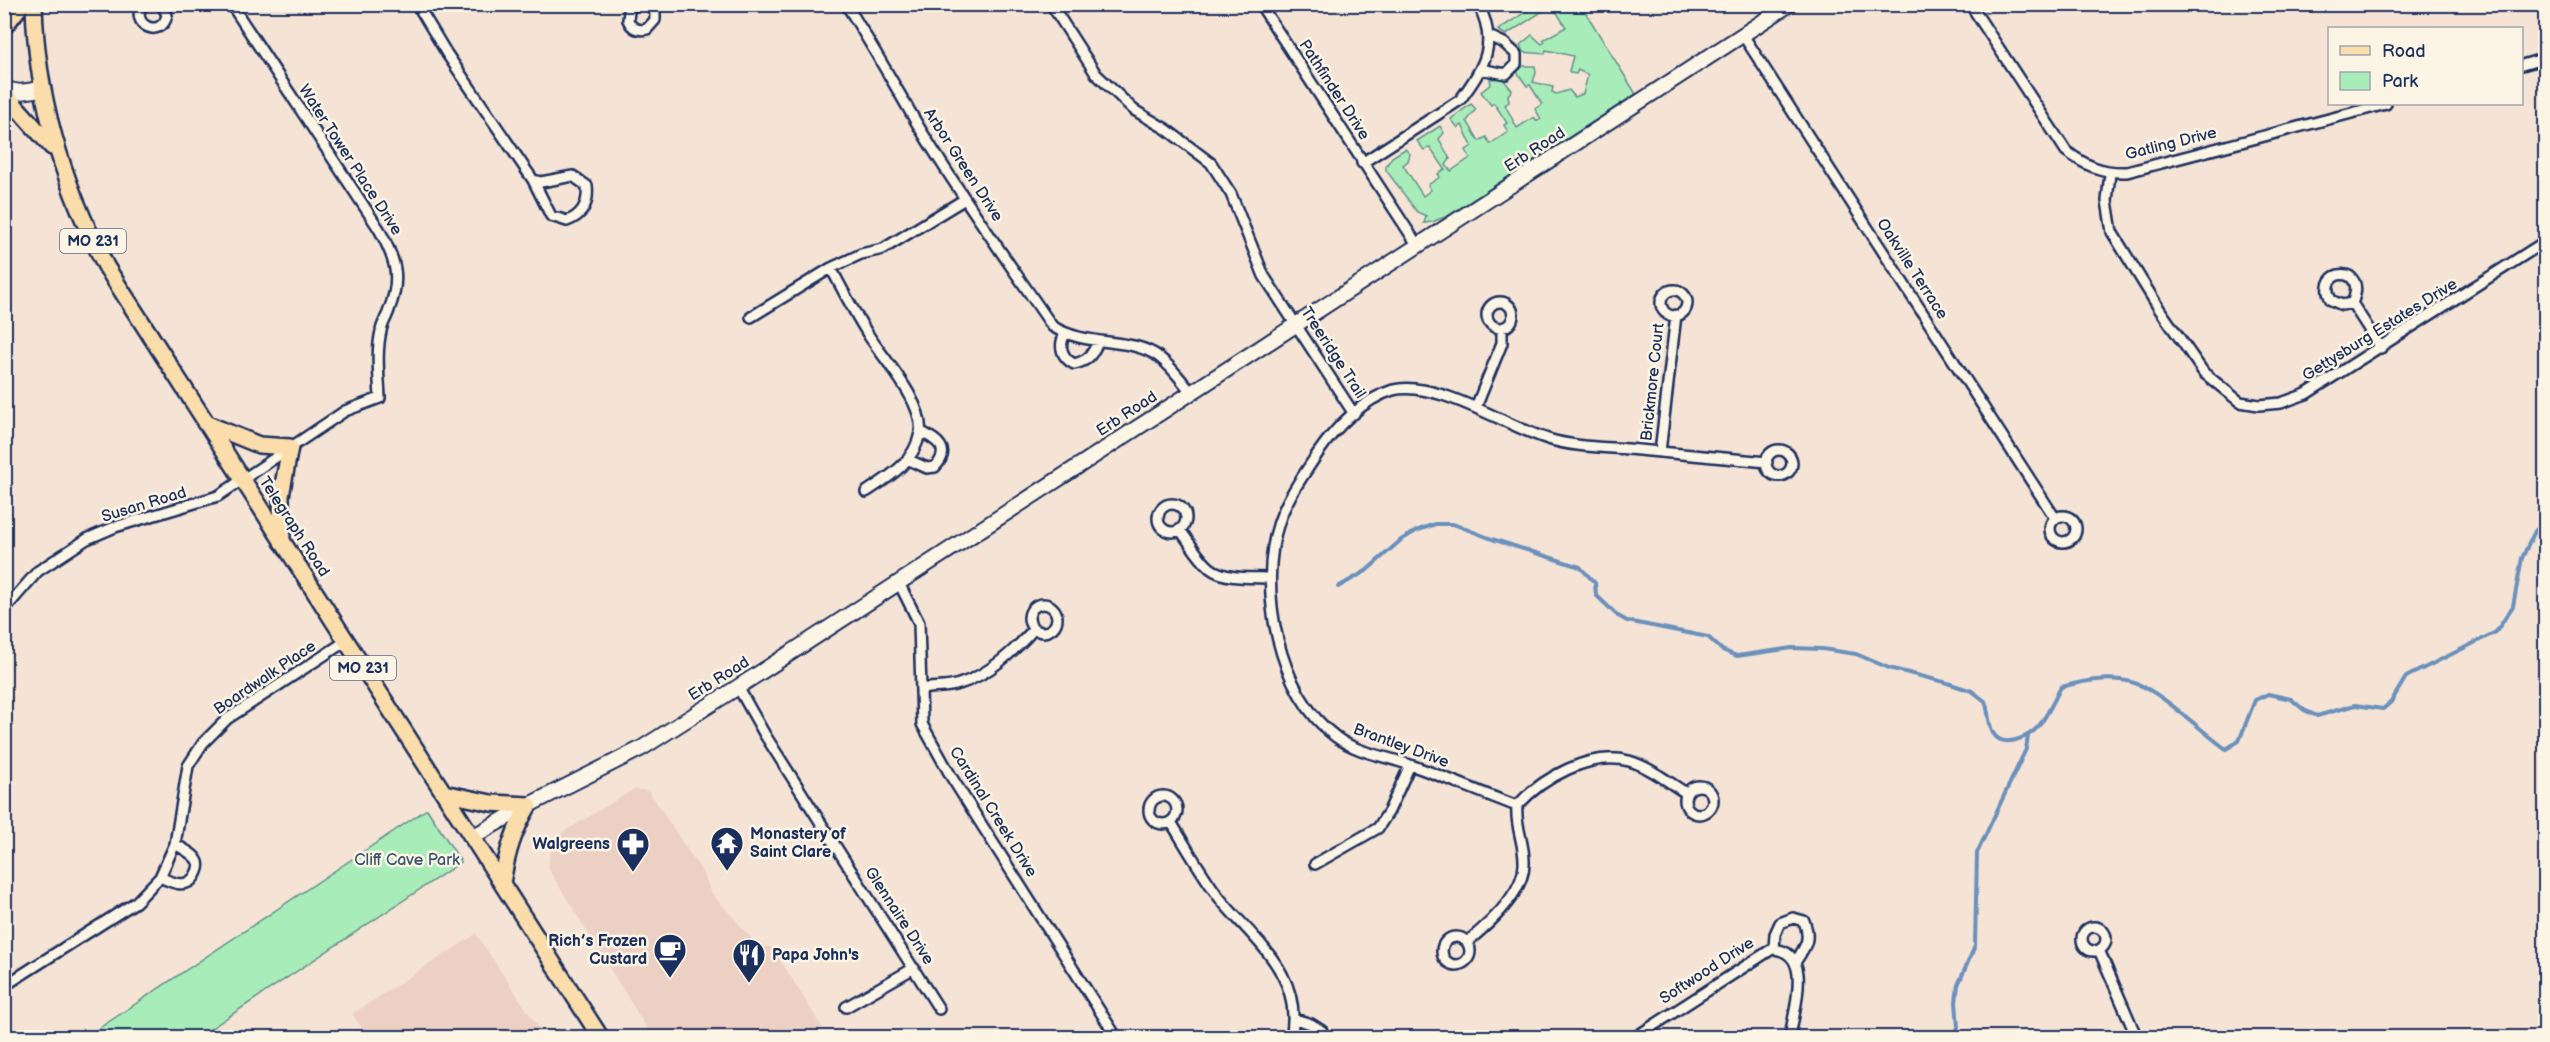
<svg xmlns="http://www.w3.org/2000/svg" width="2550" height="1042" viewBox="0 0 2550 1042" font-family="'Balsamiq Sans',sans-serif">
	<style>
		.built { fill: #edd0c4 }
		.green { fill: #a8edb9; stroke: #628e8c; stroke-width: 1.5 }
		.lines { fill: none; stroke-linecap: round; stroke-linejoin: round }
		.stream { stroke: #6a90bc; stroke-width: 4 }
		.street-casing { stroke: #1b2f5e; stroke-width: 14 }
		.secondary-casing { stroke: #1b2f5e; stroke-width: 18 }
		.primary-casing { stroke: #1b2f5e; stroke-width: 20 }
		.street { stroke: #fcf5e5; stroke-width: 9 }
		.secondary { stroke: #fcf5e5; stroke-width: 14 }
		.primary { stroke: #fbddab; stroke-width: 15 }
		.labels { text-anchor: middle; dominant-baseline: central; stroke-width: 5; stroke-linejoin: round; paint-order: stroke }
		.shield { fill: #fcf5e5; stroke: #5e6a86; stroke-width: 1.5 }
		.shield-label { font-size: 15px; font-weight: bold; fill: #1b2f5e }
		.street-label { font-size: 16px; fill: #1b2f5e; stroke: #fcf5e5 }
		.poi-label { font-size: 16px; font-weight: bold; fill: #1b2f5e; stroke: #fcf5e5; text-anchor: start }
		.park-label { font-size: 16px; fill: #375570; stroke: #fcf5e5 }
	</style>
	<rect width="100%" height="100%" fill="#f5e4d6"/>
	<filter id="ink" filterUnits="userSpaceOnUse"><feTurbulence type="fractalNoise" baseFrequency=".0167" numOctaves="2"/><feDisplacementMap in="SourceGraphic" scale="12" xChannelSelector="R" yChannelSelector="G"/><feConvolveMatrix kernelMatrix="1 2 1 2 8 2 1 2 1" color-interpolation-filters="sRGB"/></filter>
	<g filter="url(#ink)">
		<path class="built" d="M634 789 649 791 704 875 711 892 759 947H772L822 1027 807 1037H652L548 868 552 839Z
			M476 934 545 1037H368L352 1014Z"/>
		<path class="green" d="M1552 5H1581L1636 94 1450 215 1432 222 1424 223 1426 216 1417 212 1386 170V166L1392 157 1405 149 1410 154 1408 161 1403 165 1423 196 1431 190 1428 185 1440 177 1438 174 1445 169 1430 147 1424 150 1417 141 1440 126 1444 133 1439 139 1450 159 1446 165 1451 171 1470 158 1466 150 1472 146 1462 125 1458 128 1451 119 1471 104 1476 109 1467 121 1479 141 1486 137 1490 144 1508 132 1504 125 1507 123 1494 103 1491 105 1481 92 1491 84 1490 79 1502 78 1512 90 1508 95 1509 102 1505 105 1517 128 1534 117 1537 121 1541 119 1535 109 1542 104 1530 85 1527 86 1517 72 1523 66H1535L1536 73 1533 82 1553 87 1552 92 1556 94 1569 90 1575 97 1583 94 1588 75 1578 70 1576 74 1571 73 1569 71 1573 56 1546 50 1545 54 1523 52 1520 45 1532 35 1542 44 1545 42 1543 40 1566 27Z
			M1552 5 1506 35 1498 30 1536 5Z
			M427 809 461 862 198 1037H86Z"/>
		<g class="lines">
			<path class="stream" d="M1338 587 1366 571 1401 540 1416 531 1435 524H1453L1492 539 1580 567 1595 583 1596 595 1618 616 1627 621 1708 637 1722 650 1737 656 1792 648 1822 649 1856 654 1889 668 1944 682 1972 691 1985 701C1989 711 1988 724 1993 733 2002 749 2027 738 2037 728 2047 717 2054 700 2061 687 2087 680 2119 674 2144 687 2170 700 2201 731 2226 749L2239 741 2255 700 2268 694 2291 699 2304 710 2317 716 2355 705 2383 709 2391 702 2406 677 2496 632 2513 606 2522 558 2535 531 2546 520
				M1954 1038 1958 1027 1956 1002 1958 985 1975 946 1977 853 2026 749 2028 736"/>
			<g class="street-casing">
				<path id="street" d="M143 4C128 25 162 40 167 15L162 4
					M417 4 447 54 533 180 551 216 567 221C583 215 589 203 587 186L573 176 541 182 533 180
					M634 4 629 11 628 20C632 29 638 31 647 29L655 20V12L649 4
					M846 4C872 45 895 86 919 127 960 195 1007 260 1052 326 1086 348 1131 336 1159 357 1172 367 1181 380 1191 392
					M1051 4 1096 74 1134 110 1166 129 1211 163 1231 194 1264 276 1354 414
					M1260 4 1418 246
					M1970 4 2066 151C2086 166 2102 173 2127 172L2386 104
					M1743 35 2055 518
					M2522 65 2546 58
					M1480 69 1506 74 1516 64V54L1504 43 1489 36
					M1362 163 1460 100C1484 68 1499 43 1478 4
					M2110 173 2107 201 2112 232 2160 310 2204 373 2240 402 2259 405 2281 403 2306 394 2546 241
					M831 268C843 291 855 314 869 336 884 359 925 404 920 433 914 463 889 477 866 492
					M1661 303a13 13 0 1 1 26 0a13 13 0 1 1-26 0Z
					M1487 315a13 13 0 1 1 26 0a13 13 0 1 1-26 0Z
					M2352 303 2342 305 2331 300C2314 268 2370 263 2352 303L2381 348
					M751 317 831 268 861 254 883 249 965 199
					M1065 334C1058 346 1062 358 1074 364 1088 361 1092 355 1098 342
					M1476 407 1502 343V328
					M1766 463a13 13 0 1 1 26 0a13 13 0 1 1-26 0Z
					M1660 452 1676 315
					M909 460 927 468 935 467C952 449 937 440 920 431
					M1158 518a14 14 0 1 1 28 0a14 14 0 1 1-28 0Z
					M2050 529a13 13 0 1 1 26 0a13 13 0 1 1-26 0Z
					M1180 530C1189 541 1198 558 1210 568 1225 580 1252 577 1270 578
					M899 583 919 623 922 724 952 778 1117 1038
					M1029 618a14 14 0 1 1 28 0a14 14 0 1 1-28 0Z
					M4 610 38 571 87 539 115 527 218 496 345 411 380 398C379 376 376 353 381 331 382 324 387 317 389 310 402 277 395 259 379 229L231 4
					M738 687 765 735 939 1009
					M922 689C934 687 948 688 959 684 989 675 1014 651 1034 629
					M1685 800a14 14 0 1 1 28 0a14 14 0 1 1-28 0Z
					M1149 810a14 14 0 1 1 28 0a14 14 0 1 1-28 0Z
					M1517 806C1481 793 1446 777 1410 765 1386 756 1357 753 1336 737 1278 695 1257 587 1279 522 1287 498 1304 474 1318 453 1335 428 1363 399 1393 390 1436 379 1507 427 1548 439 1574 447 1601 447 1628 449 1674 453 1720 458 1767 462
					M1517 806C1542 778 1590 751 1629 761 1650 767 1668 782 1686 793
					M1171 822C1187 848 1202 875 1221 900 1256 942 1304 975 1291 1038
					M1315 864 1378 828 1389 811 1410 765
					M160 877C171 882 186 890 195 876 197 872 200 867 198 862 195 854 183 849 175 844
					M2082 939a12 12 0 1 1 24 0a12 12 0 1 1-24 0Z
					M1442 951a14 14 0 1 1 28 0a14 14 0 1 1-28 0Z
					M1467 942C1488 925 1526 892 1524 861 1524 842 1515 826 1517 806
					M1774 949 1775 934 1780 923 1793 918 1804 921C1811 939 1806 946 1796 961
					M2099 950 2137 1038
					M4 986 136 902 160 877 175 844 188 766 203 743 227 719 346 641
					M846 1007 914 968
					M1295 1019 1311 1024 1322 1031 1324 1038
					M1634 1038 1772 949C1813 951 1795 1005 1791 1032L1788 1038"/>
			</g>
			<g class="secondary-casing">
				<path id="secondary" d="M4 89 20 92 42 89
					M472 837 529 805 642 748 738 687 1790 4"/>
			</g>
			<g class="primary-casing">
				<path id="primary" d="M34 4C36 99 63 185 107 268L601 1038
					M4 27 22 4
					M4 93 52 147
					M205 423 259 445 290 447 281 496 282 542
					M444 793 491 803 529 805C513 832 507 852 502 883"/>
			</g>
			<use href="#street" class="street"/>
			<use href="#secondary" class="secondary"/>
			<use href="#primary" class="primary"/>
		</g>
	</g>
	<defs>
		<g id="temple-pin" transform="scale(1.725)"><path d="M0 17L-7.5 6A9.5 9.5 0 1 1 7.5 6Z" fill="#1b2f5e" stroke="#fcf5e5"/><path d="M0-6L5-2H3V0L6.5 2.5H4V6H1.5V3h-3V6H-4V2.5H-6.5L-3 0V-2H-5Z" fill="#fff"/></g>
		<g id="pharmacy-pin" transform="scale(1.725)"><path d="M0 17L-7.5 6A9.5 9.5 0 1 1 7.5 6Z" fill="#1b2f5e" stroke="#fcf5e5"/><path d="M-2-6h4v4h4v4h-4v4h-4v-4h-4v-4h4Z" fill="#fff"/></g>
		<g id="cafe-pin" transform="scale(1.725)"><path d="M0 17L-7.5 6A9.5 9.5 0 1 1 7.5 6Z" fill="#1b2f5e" stroke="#fcf5e5"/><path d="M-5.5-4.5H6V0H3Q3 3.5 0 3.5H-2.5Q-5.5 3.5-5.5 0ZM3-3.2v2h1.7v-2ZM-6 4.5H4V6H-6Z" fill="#fff"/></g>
		<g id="restaurant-pin" transform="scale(1.725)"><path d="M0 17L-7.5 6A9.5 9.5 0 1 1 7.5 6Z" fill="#1b2f5e" stroke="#fcf5e5"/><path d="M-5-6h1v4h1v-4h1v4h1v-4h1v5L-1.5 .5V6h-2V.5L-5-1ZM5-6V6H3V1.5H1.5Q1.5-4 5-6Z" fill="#fff"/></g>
	</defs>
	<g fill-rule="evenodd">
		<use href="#temple-pin" x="727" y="843"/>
		<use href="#pharmacy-pin" x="633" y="844"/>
		<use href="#cafe-pin" x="670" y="950"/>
		<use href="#restaurant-pin" x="749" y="955"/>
	</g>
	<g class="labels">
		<g class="shield">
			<rect x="60" y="229" width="66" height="24" rx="4.5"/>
			<rect x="330" y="656" width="66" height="24" rx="4.5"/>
		</g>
		<g class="shield-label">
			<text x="93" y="241">MO 231</text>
			<text x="363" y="668">MO 231</text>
		</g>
		<g class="street-label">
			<text transform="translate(1334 90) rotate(57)">Pathfinder Drive</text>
			<text transform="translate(2171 144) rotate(-14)">Gatling Drive</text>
			<text transform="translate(1535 150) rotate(-33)">Erb Road</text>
			<text transform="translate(350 160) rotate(57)">Water Tower Place Drive</text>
			<text transform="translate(963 165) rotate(57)">Arbor Green Drive</text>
			<text transform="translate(1912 269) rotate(57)">Oakville Terrace</text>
			<text transform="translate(2380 330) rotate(-32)">Gettysburg Estates Drive</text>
			<text transform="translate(1333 353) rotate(57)">Treeridge Trail</text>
			<text transform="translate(1653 382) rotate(-84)">Brickmore Court</text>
			<text transform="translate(1127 414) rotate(-33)">Erb Road</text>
			<text transform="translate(144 505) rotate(-17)">Susan Road</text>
			<text transform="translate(294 527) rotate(57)">Telegraph Road</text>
			<text transform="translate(265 678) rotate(-34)">Boardwalk Place</text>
			<text transform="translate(719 679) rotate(-32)">Erb Road</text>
			<text transform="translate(1401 746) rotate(20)">Brantley Drive</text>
			<text transform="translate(993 812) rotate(58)">Cardinal Creek Drive</text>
			<text transform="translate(899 916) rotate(57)">Glennaire Drive</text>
			<text transform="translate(1707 971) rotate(-33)">Softwood Drive</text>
		</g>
		<g class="poi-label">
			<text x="750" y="834">Monastery of<tspan x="750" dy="18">Saint Clare</tspan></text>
			<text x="610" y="844" text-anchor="end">Walgreens</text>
			<text x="647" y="941" text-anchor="end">Rich’s Frozen<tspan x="647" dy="18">Custard</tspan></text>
			<text x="772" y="955">Papa John's</text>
		</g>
		<g class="park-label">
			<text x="407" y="860">Cliff Cave Park</text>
		</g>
	</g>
	<rect width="2550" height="1042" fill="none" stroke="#fcf5e5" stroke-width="24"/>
	<rect x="12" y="12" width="2526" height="1018" fill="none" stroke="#1b2f5e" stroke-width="2" filter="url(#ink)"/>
	<rect x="2328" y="27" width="195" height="78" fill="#fcf5e5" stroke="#a2a6af" stroke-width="1.5"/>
	<rect x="2340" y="46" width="30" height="9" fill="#fbddab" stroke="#a2a6af" stroke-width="1.5"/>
	<text x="2382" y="57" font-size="18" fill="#1b2f5e">Road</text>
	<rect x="2340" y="72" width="30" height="18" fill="#a8edb9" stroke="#a2a6af" stroke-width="1.5"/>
	<text x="2382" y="87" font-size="18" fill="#1b2f5e">Park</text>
</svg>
